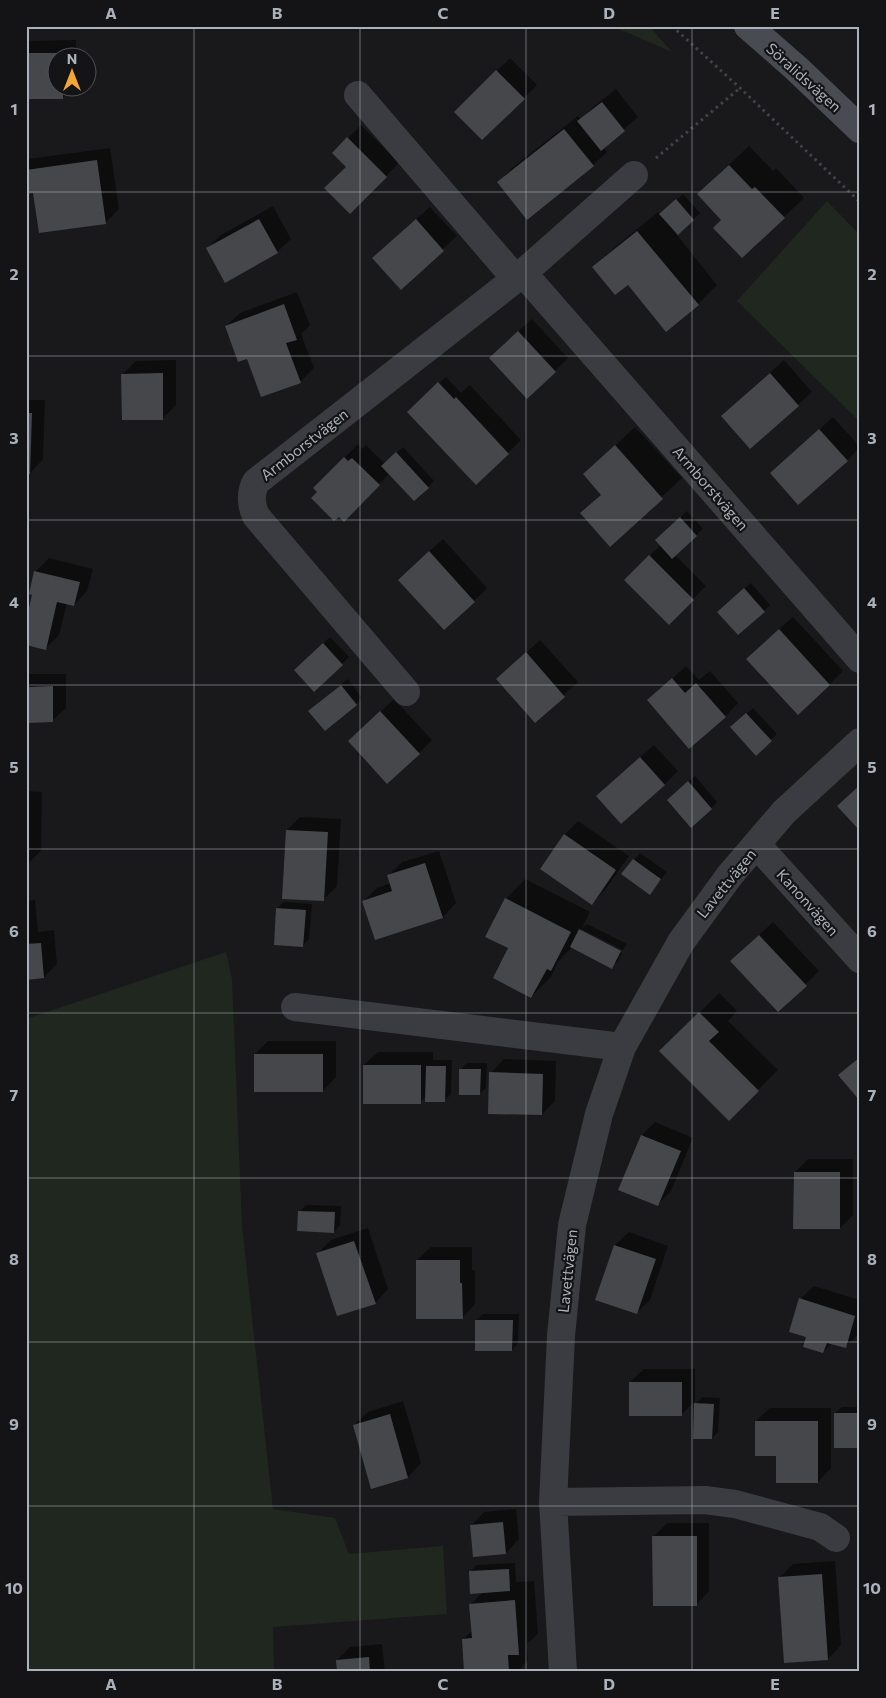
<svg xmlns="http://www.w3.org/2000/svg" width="886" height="1698" viewBox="0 0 886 1698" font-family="Commissioner,sans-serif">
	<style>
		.green { fill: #1f271f }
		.shadow { fill: #0007 }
		.building { fill: #45474b }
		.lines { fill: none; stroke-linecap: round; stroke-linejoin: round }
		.path { stroke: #404348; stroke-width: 3; stroke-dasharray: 2.5 4; stroke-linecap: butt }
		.street { stroke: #3a3c41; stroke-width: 28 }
		.secondary { stroke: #484b51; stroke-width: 28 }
		.grid { fill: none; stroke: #abb2bb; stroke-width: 1; stroke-opacity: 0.55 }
		.labels { text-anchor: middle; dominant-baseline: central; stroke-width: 4.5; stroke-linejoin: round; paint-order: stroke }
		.street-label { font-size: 15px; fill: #abb2bb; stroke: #141417 }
		.neatline { fill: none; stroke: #abb2bb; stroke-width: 2 }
		.grid-label { font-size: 16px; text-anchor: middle; font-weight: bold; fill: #abb2bb }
	</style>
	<rect width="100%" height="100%" fill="#19191b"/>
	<path class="green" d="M612 26H649L672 52Z
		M827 201 860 235V422L737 301Z
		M226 952 232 979 242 1226 273 1509 335 1518 349 1554 443 1546 447 1614 273 1627 274 1672H26V1019Z"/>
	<path class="shadow" d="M76 40V58H58V88H72L63 97 26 98V41Z
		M510 58 537 85 524 98 455 112Z
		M616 89 638 117 603 147 607 152 593 165 527 218 499 182 512 168 578 116 581 119 592 108Z
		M361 125 399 163 350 212 348 167 333 153Z
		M749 146 773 171 776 168 804 198 784 217 722 220 718 175Z
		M110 148 119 209 105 223 34 191 26 193V160L28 159Z
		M683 194 700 213 678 233 674 229 673 230 717 285 698 304 628 283 594 267 614 248 658 212 660 215Z
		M273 206 291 239 277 252 207 248 221 235Z
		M430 207 457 236 401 288 387 245Z
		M297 292 310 325 301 334 314 368 300 382 248 357 226 326 240 313Z
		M532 319 568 358 555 371 504 344Z
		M176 360V405L163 418 123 374 136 361Z
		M784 360 812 392 751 448 722 416Z
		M446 377 461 393 470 385 521 440 508 453 408 412Z
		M26 400H45L43 459 30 473H26Z
		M833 417 860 447 847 461 772 473Z
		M635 427 682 478 610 545 582 514 602 493 585 474Z
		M358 444 362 449 366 445 385 464 403 447 434 481 428 487 390 473 344 520 315 488Z
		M687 511 703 529 675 555 706 586 669 623 625 580 661 545 657 540Z
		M443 539 487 588 474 601 413 566Z
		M49 558 93 569 87 591 74 605 67 603 59 635 45 649 26 644V605L31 606 35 572Z
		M751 583 770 605 764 611 725 605Z
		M793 617 843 671 829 685 761 645Z
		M330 637 349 657 315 690 296 670Z
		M540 640 578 682 535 721 498 679Z
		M686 666 699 680 710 671 738 703 725 717 649 700Z
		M26 674H66V708L52 721H26Z
		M348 679 362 698 356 704 316 705Z
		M394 699 432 740 419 753 363 728Z
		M753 708 777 734 771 740 739 721Z
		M654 745 678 771 664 785 611 783Z
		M695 776 717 802 711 808 675 793Z
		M26 791 42 792 41 851 27 864Z
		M300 817 341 819 337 886 324 899 287 830Z
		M578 821 629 856 605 890 592 903 542 868 565 834Z
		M439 851 456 903 443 917 376 938 364 901 377 888 391 883 388 876 402 862Z
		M640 853 667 872 650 893 634 860Z
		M525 879 590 912 582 928 587 924 627 944 623 950 581 929V931L622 953 618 961 612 967 572 947 558 962 551 977 531 997 510 948 506 899Z
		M35 900 38 932 54 930 57 964 44 977 26 979V901Z
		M284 902 312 904 309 939 303 945 277 908Z
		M773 922 819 971 778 1011 745 948Z
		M719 993 737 1011 728 1021 778 1070 729 1119 661 1051Z
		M268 1041H336V1077L323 1091 255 1054Z
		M378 1052H433V1060H452L451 1094 444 1101 427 1096 420 1102 364 1065Z
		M860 1056V1099L840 1075Z
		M504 1059 556 1061 555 1101 542 1114 491 1073Z
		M467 1063H487L486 1088 479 1094 461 1069Z
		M655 1122 693 1138 671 1191 658 1204 642 1135Z
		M808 1159H853V1215L840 1228 795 1172Z
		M306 1205 341 1206 340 1225 334 1232 300 1211Z
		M368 1228 388 1289 375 1303 317 1254 331 1240Z
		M629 1232 668 1246 650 1300 636 1313 597 1299 615 1245Z
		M431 1247H472V1270H475V1304L462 1318 417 1260Z
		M814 1286 860 1300 859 1334 845 1347 832 1343 823 1352 807 1336 800 1299Z
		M483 1314H519L518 1343 512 1350 476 1320Z
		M644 1369H695V1401L682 1414 630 1382Z
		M702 1397 720 1398 718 1432 712 1438 696 1404Z
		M403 1401 421 1463 408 1477 354 1425 368 1412Z
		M842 1407H860V1447L835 1413Z
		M770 1408H831V1468L818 1482 777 1455 756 1421Z
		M516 1509 519 1539 506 1553 471 1526 484 1512Z
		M667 1523H709V1591L696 1605 654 1536Z
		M835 1561 841 1645 828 1659 780 1577 793 1564Z
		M515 1563 516 1582 534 1581 538 1634 527 1644 528 1660 517 1672H465L463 1639 473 1630 471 1604 483 1592 470 1572 477 1565Z
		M382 1644 385 1672H338L337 1660 350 1647Z"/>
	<path class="building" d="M26 53H63V58H58V88H63V99H26Z
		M496 70 525 99 482 140 454 112Z
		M602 102 625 131 601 151 577 121Z
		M564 129 594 166 527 220 497 182Z
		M347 137 387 177 350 214 324 188 346 167 332 153Z
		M97 160 106 224 39 233 33 193 26 194V170Z
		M729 165 752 189 755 187 785 218 742 258 713 228 721 220 697 194Z
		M676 199 694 220 678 235 659 214Z
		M259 219 278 253 225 283 206 248Z
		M416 219 444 251 401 290 372 258Z
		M637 231 699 305 666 332 628 285 615 295 592 267Z
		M284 304 297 340 286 343 301 383 261 397 247 359 238 362 225 326Z
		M518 331 556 372 527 399 489 358Z
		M163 373V420H122L121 374Z
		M770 373 799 406 750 449 721 416Z
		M438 382 454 399 456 397 509 454 476 485 407 412Z
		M26 413H32L30 474H26Z
		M819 429 848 461 798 505 770 473Z
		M615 445 663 499 610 547 580 513 601 495 583 474Z
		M396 452 429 488 414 501 381 466Z
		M344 457 348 461 352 458 380 485 344 522 339 517 334 521 311 498 317 492 313 488Z
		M680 517 697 536 672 559 655 540Z
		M429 551 475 602 444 630 398 580Z
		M649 555 694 600 669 625 624 580Z
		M34 571 80 582 74 606 57 602 46 650 26 645V620L32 595 29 594Z
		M744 588 765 612 738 635 717 612Z
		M779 629 830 685 798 715 746 659Z
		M323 643 343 665 314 692 294 670Z
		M526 652 565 697 535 723 496 679Z
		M672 678 685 693 696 683 726 717 689 749 647 700Z
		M341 685 357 705 325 731 308 711Z
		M53 686V722L26 723V687Z
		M380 711 420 754 387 784 348 741Z
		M746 713 772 741 756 756 730 727Z
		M640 757 665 785 621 824 596 796Z
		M688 781 712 809 691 828 667 800Z
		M860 785V831L837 806Z
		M26 804H29L28 859H26Z
		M286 830 328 832 324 901 282 899Z
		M564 834 616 870 592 905 540 869Z
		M633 859 661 879 650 895 621 874Z
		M425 863 443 918 375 940 362 901 392 891 387 875Z
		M505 898 571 932 551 971 547 969 531 998 493 978 508 948 485 937Z
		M276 908 306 910 303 947 274 945Z
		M579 929 621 951 612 969 570 947Z
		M759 935 807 986 778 1012 730 961Z
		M41 943 44 978 26 980V944Z
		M699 1012 719 1032 709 1041 759 1091 729 1121 659 1051Z
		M254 1054H323V1092H254Z
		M860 1057V1101L838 1075Z
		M363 1065H421V1104H363Z
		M426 1066H446L445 1102H425Z
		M459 1069H481L480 1095H459Z
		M489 1072 543 1074 542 1115 488 1114Z
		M641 1135 681 1151 658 1206 618 1190Z
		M794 1172H840V1229H793Z
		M298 1211 335 1212 334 1233 297 1231Z
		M354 1241 376 1304 337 1316 316 1253Z
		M614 1245 656 1259 637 1314 595 1300Z
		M416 1260H460V1283H462L463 1319H416Z
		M799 1298 855 1316 846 1348 827 1343 823 1353 803 1347 806 1337 789 1332Z
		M475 1320H513L512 1351H475Z
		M629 1382H682V1416H629Z
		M694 1403 714 1404 712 1439H693Z
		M834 1413H860V1448H834Z
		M390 1414 408 1478 371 1489 353 1425Z
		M755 1421H818V1483H776V1456H755Z
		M503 1522 506 1554 473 1557 470 1525Z
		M652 1536H697V1606H653Z
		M509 1569 510 1591 470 1594 469 1571Z
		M822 1574 828 1660 784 1663 778 1577Z
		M515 1600 519 1655H508L509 1672H464L462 1639 472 1638 469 1604Z
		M369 1657 370 1672H337L336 1660Z"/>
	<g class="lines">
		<path class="path" d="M672 26 740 88 860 202
			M656 158 740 88"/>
		<path class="street" d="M358 95 515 278
			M523 273 634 175
			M406 692 256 516C251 506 250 492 256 482L523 273 860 659
			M757 845 860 959
			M295 1007 622 1047
			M553 1502 563 1672
			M836 1538 820 1527 735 1504 705 1500 553 1502 561 1336 572 1225 599 1114 622 1047 681 942 730 875 784 812 860 742"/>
		<path class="secondary" d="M748 26 796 68 860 129"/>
	</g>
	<path class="grid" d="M194 26V1672M360 26V1672M526 26V1672M692 26V1672M26 192H860M26 356H860M26 520H860M26 685H860M26 849H860M26 1013H860M26 1178H860M26 1342H860M26 1506H860"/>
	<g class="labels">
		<g class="street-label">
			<text transform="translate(804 77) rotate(42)">Söralidsvägen</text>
			<text transform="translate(304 444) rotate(-38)">Armborstvägen</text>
			<text transform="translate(711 488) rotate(49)">Armborstvägen</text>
			<text transform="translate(726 883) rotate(-51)">Lavettvägen</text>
			<text transform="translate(808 902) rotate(48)">Kanonvägen</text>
			<text transform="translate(567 1271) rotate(-84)">Lavettvägen</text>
		</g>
	</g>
	<rect width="886" height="1698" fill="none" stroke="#141417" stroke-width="55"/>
	<g transform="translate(72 72)"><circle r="24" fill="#141417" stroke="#505359"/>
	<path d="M0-4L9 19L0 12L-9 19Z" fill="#f5a437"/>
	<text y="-8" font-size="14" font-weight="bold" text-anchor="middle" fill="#abb2bb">N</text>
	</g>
	<rect x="28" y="28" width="830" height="1642" class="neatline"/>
	<g class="grid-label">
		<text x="111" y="19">A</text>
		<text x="277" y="19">B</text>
		<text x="443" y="19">C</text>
		<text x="609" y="19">D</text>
		<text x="775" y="19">E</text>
		<text x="14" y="115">1</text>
		<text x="872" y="115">1</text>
		<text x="14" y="280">2</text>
		<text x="872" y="280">2</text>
		<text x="14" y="444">3</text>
		<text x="872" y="444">3</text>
		<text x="14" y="608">4</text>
		<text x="872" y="608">4</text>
		<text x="14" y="773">5</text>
		<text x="872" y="773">5</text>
		<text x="14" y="937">6</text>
		<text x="872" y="937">6</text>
		<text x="14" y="1101">7</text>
		<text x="872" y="1101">7</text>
		<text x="14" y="1265">8</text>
		<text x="872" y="1265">8</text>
		<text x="14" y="1430">9</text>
		<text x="872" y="1430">9</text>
		<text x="14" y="1594">10</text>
		<text x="872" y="1594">10</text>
		<text x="111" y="1690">A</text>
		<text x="277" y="1690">B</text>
		<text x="443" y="1690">C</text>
		<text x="609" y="1690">D</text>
		<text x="775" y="1690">E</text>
	</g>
</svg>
